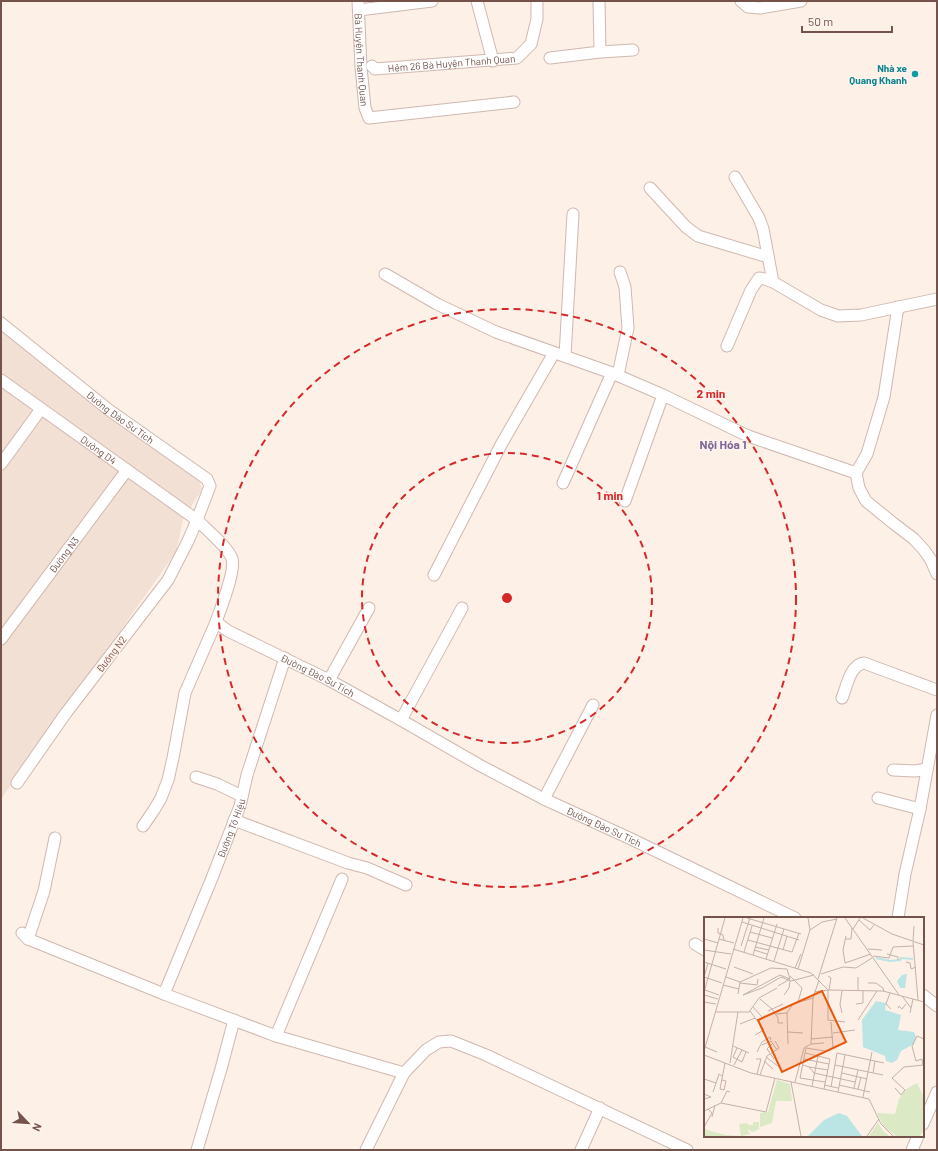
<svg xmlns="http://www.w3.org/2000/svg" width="938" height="1151" viewBox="0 0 938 1151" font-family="Barlow,sans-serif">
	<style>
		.residential { fill: #f3e0d5 }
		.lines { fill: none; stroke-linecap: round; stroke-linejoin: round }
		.street-casing { stroke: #d0b8af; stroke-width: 13 }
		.street { stroke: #fff; stroke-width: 11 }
		.ring { fill: none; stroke: #d62828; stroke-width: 2; stroke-dasharray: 7 5 }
		.culture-dot { fill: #0f9aa8; stroke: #fff4ed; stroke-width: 1.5 }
		.labels { text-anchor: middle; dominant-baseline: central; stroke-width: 3.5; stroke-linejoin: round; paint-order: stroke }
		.street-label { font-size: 10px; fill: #75534b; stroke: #fff4ed }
		.culture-label { font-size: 10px; font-weight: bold; fill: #0d838f; stroke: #fff4ed; text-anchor: end }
		.quarter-label { font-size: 12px; font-weight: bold; fill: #7f6798; stroke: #fff4ed }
		.inset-river { fill: none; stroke: #bbe5e4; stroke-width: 2 }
		.inset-road { fill: none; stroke: #c6b1a9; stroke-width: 1 }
		.view { fill: #e8590c; fill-opacity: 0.15; stroke: #e8590c; stroke-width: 2 }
		.inset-edge { fill: none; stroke: #75534b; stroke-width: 2 }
		.centre { fill: #d62828; stroke: #fff4ed; stroke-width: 2 }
		.ring-label { font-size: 12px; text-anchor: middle; font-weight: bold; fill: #d62828; stroke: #fff4ed; stroke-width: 3.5; stroke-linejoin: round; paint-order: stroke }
	</style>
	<rect width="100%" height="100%" fill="#fcf0e7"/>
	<path class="residential" d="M1 330 198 478 202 489 183 520 176 552 1 799Z"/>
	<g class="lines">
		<g class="street-casing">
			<g id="street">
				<path id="s1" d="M358 1 361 67 365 108 369 118 514 102"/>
				<path d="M477 1 493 61"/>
				<path d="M741 1 748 7 760 8 801 1"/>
				<path d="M359 10 432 1"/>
				<path d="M600 52 633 50"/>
				<path d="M550 58 600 52 599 1"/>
				<path id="s2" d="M372 66 375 69 517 58 531 44 537 19V1"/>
				<path d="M735 177 759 218 763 229 773 282"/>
				<path d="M650 188 686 227 698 236 768 257"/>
				<path d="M385 274 437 304 496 332 612 373 663 395 748 436 856 473 867 454 884 397 898 307"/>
				<path id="s3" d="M1 323 109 410 207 479 210 486 197 520C206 529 229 548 232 559 236 570 220 610 216 622L228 631 329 680 401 720 481 766 544 799 629 838 795 918"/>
				<path d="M727 346 751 290 759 278 765 279 773 282 821 310 838 316 861 315 937 299"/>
				<path d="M565 356 573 214"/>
				<path d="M618 375 628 328 625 287 620 272"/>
				<path id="s4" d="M1 380 197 520 188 541 168 580 66 713 17 783"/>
				<path d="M1 464 41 409"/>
				<path d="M856 473 859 488 866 501 893 523 914 539 924 550 931 560 937 574"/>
				<path d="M563 483 612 373"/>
				<path d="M625 501 663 395"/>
				<path d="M434 575 502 443 554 353"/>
				<path id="s5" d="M1 639 127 470"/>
				<path d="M329 680 369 608"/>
				<path d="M842 698C847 686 850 665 864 663L937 690"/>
				<path d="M401 720 462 608"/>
				<path d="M893 770 915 771 927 769"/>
				<path d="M196 777 217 784 242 796"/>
				<path d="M878 798 920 809"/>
				<path d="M544 799 593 705"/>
				<path d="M234 820 348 863 367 868 406 885"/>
				<path d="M143 826 154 810 161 798 168 780 173 758 185 693 216 622"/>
				<path d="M898 918 905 874 920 809 937 715"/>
				<path d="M22 933 28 939 164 994 276 1036 404 1073"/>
				<path d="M28 939 44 891 55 838"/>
				<path d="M695 944 705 950"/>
				<path id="s6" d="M164 994 212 878 240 806 247 775 285 658"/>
				<path d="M923 995 937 1006"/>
				<path d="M276 1036 342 879"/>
				<path d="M923 1124 937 1092"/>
				<path d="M197 1150 221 1069 234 1020"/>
				<path d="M366 1150 404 1073 426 1050 439 1042 451 1041 486 1055 687 1150"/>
				<path d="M581 1150 600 1108"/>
				<path d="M912 1150 918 1136"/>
			</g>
		</g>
		<use href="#street" class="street"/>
	</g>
	<g class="ring">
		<circle cx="507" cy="598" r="145"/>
		<circle cx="507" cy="598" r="289"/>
	</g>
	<circle class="culture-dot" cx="915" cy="74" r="4"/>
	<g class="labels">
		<g class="street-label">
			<text stroke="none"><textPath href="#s1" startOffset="59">Bà Huyện Thanh Quan</textPath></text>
			<text stroke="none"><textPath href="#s2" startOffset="81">Hẻm 26 Bà Huyện Thanh Quan</textPath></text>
			<text stroke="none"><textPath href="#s3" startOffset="152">Đường Đào Sư Tích</textPath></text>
			<text stroke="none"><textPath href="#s4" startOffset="120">Dường D4</textPath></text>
			<text stroke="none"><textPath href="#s5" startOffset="105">Đường N3</textPath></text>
			<text transform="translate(111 654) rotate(-53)">Đướng N2</text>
			<text stroke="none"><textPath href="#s3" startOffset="536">Đường Đào Sư Tích</textPath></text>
			<text stroke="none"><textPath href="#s3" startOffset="860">Đường Đào Sư Tích</textPath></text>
			<text stroke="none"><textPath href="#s6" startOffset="179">Đường Tô Hiệu</textPath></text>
		</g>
		<g class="culture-label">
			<text x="907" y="68">Nhà xe<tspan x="907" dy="12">Quang Khanh</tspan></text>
		</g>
		<g class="quarter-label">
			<text x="723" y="444">Nội Hóa 1</text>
		</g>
	</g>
	<g transform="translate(704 917)">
		<rect width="220" height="220" fill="#fcf0e7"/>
		<path d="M73 163 86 167 88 184H72L68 206 56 210V196L64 195ZM174 206 179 214 185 219H165ZM0 212 21 218 35 219H0Z" fill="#dbe9c5"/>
		<path d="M49 205H55V212L49 215 43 212 46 217 37 219 35 207 43 206 44 208H49Z" fill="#dbe9c5"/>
		<path d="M213 166 220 181V213L216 219H192L180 210 173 196 191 197 195 182 202 172Z" fill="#dbe9c5"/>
		<path d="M203 57 201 71H196L193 64 198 58ZM172 84 182 86 181 93 197 98 194 113 210 115 212 120 210 127 197 134 193 143 188 146 182 144 181 139 159 130 158 103ZM135 196 143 199 158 219H104L120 203Z" fill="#bbe5e4"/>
		<path class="inset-river" d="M172 41 186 44 196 43 197 41 209 42"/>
		<path class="inset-road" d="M43 1 97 17M141 1 195 78M159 1 188 17 220 28M155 3 166 13 170 8M38 5 95 23M14 11V16L19 18 20 23M149 12 156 1M106 13 118 5 133 2M46 15 68 21M142 19 139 33 141 46 167 37M0 22 14 26M15 22 30 26M141 22H147L148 11M44 23 88 35 95 16M209 24 210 9M209 25 214 83M37 29 46 1M51 30 65 33M29 32 107 56 124 73 179 74 220 85M164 32 178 33M0 33 27 37M50 33 63 37M79 33 83 19M40 35 48 9M183 37 194 40V43M49 38 60 1M169 39 185 41 189 30 209 29M62 42 73 7M70 44 80 12M0 45 22 52M202 45 206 46 207 52 212 50M30 50 49 57M91 51 97 37M94 52 106 13 104 1M117 57 139 50 152 51 168 41M86 59 98 71 94 85M124 59 127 61 125 73M0 60 18 66M0 60 4 46M22 60 36 65M86 62 76 58 39 78 58 71 77 60 87 64 110 58M114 62 133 1M36 65 67 51 83 52M36 66 53 68 54 62M164 66H172L179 71 180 75M19 68 35 72M74 69 86 62 83 52M1 73 15 78M124 73V103L141 105M154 74V60M0 75 21 1M110 75 124 73M186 76 182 87 187 92M34 77 36 65M0 78 14 82M80 78 85 71 86 64M198 79 207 91M56 82 68 92 74 101V106H79M0 85 12 87M152 87 159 86V74M49 90 58 100M194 91 195 89 198 92 202 87M46 94 60 113 51 118M64 94 79 87M12 95H45L55 81 73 71M83 96 89 87 109 81M138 96 136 87 138 74M206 96 209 82M72 97 83 96 84 127M154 103 173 74M127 105 129 130M36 107 51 101M84 115 99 116M129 116 151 113M107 122 129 120M69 126 63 132 70 142M107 127 120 126M58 128 67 124 73 133M29 129 45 136M1 130 13 135M33 131 29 140 38 145 42 135M0 134 39 1M53 135 58 125 66 120 67 123M101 136 126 142 120 172M0 138 47 156 165 182 177 207 189 219M62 140 75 150M52 142H57L53 157M100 142 125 147M60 144 69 152M26 146 34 95M30 148 38 133M99 148 105 150 110 156 151 165M131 148 179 158M219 148 218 142 212 144 208 129 213 119 220 122M105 150 124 153M138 156 163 162M169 156 171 144M56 158 63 139 75 131 71 124M0 162 12 166M18 163 22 164 20 173 16 172 21 146M87 165 97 219M91 165 100 131 107 127 109 81 115 63M121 165 96 161 102 131 121 134M120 168 134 171M135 168 166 175M108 169 114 139M127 170 133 136 180 146M150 171 154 153M191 171 197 178 201 173 188 161 200 150 220 148M154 172 157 160M9 175 15 157 18 159M134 175 141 138M0 177 7 180 0 182M159 180 168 135M17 186 23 174 26 175M0 194 17 186 62 195 71 161M8 200 11 188M0 210 8 196 4 192M163 219 175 202"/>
		<path class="view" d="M118 74 142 125 78 155 54 103Z"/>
		<rect width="220" height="220" class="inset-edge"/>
	</g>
	<circle cx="507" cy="598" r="6" class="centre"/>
	<g class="ring-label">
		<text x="711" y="398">2 min</text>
		<text x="610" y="500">1 min</text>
	</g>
	<rect width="938" height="1151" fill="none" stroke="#75534b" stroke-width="4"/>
	<g transform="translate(28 1123) rotate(115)" stroke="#fff4ed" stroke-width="3" paint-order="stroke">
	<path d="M0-3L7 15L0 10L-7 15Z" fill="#75534b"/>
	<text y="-6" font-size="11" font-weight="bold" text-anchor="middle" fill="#75534b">N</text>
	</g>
	<path d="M802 26v6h90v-6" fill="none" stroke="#75534b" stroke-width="2"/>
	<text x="808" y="26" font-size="12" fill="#75534b" stroke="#fff4ed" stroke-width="3" paint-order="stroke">50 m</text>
</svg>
